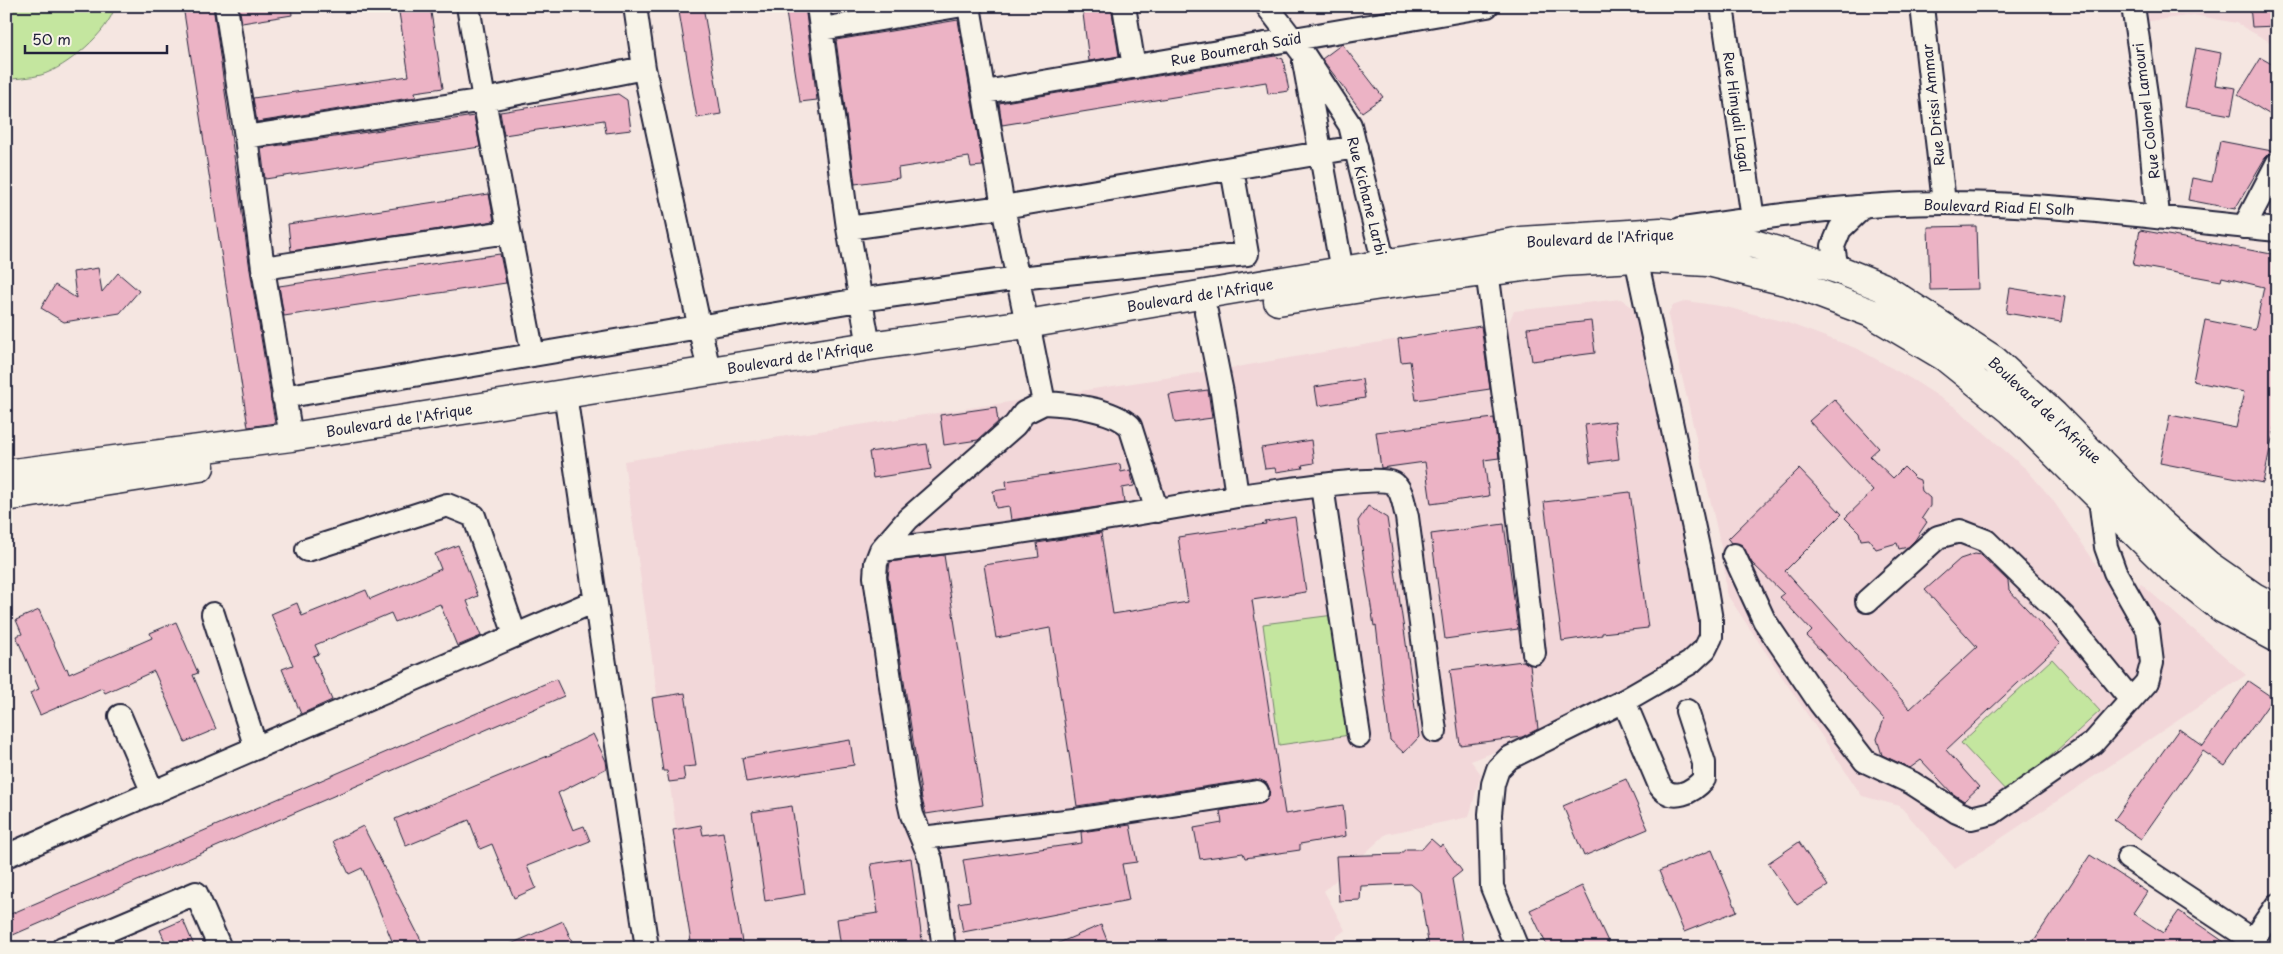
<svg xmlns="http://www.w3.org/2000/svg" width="2283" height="954" viewBox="0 0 2283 954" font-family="'Playpen Sans',sans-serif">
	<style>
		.built { fill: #f2d7d9 }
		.green { fill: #c4e69f; stroke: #73846d }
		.building { fill: #ecb3c5; stroke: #22223b }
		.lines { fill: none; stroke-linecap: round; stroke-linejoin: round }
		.minor-casing { stroke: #22223b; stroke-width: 26 }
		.major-casing { stroke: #22223b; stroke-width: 31 }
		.minor { stroke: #f7f3e8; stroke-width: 22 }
		.major { stroke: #f7f3e8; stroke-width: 28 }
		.labels { text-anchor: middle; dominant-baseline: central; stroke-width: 5; stroke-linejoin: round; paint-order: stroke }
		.street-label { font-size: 14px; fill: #22223b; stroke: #f7f3e8 }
	</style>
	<rect width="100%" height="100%" fill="#f5e6e1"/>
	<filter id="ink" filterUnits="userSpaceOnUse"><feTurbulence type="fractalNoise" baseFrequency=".02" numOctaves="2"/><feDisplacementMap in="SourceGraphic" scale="10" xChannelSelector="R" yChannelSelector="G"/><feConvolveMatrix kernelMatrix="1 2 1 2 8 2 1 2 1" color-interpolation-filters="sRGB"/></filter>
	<g filter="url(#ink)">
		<path class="built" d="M2141 6H2277V46L2236 23 2194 15 2143 22Z
			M1621 299 1632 307 1637 318 1706 621 1678 668 1564 725 1471 761 1481 774 1469 817 1386 834 1324 891 1345 930 1331 941 1336 948H693L624 461 1237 367 1398 339 1488 325 1508 324 1514 311Z
			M1687 301 1726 307 1785 322 1858 349 1913 380 1955 407 2027 470 2052 499 2121 601 2141 584 2246 675 1955 869 1900 806 1862 796 1726 593 1724 560 1668 316 1672 306Z"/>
		<path class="green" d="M6 6H115C109 32 66 68 41 75 30 78 17 78 6 80Z
			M1334 615 1350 735 1279 745 1263 624Z
			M2052 659 2100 711 2009 794 1961 743Z"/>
		<path class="building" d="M183 6H213L250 270 275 423 248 427Z
			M239 6H291L292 15 242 23Z
			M398 6H430L443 88 415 92 416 97 257 122 253 98 409 76Z
			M678 6H703L721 114 697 118Z
			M785 6H805L817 100 800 102Z
			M831 6H877L839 13Z
			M1082 6H1111L1119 56 1089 61Z
			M2250 6H2277V26L2252 27Z
			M958 20 983 166 971 167 969 157 898 168 899 178 855 184 836 40Z
			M1342 44 1383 97 1362 112 1322 59Z
			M2196 48 2221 53 2215 85 2236 88 2231 115 2185 107Z
			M1275 56 1283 59 1289 91 1268 94 1266 82 1002 125 999 103Z
			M2261 58 2277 67V119L2238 95Z
			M618 94 627 100 631 130 606 133 604 120 504 135 500 112Z
			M474 116 480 147 265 179 261 148Z
			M2220 141 2272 151 2265 158 2235 209 2188 200 2192 178 2212 182Z
			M489 194 494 221 291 251 288 224Z
			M1976 226 1978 289 1930 290 1928 227Z
			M2140 230 2277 255V414L2263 483 2160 463 2170 415 2236 428 2244 392 2193 381 2205 320 2255 330 2264 287 2222 277 2221 281 2133 265Z
			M500 254 506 283 284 316 279 286Z
			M98 268 102 292 118 273 139 291 120 313 64 322 41 308 55 285 76 298 73 272Z
			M2010 288 2065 297 2061 322 2006 313Z
			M1591 321 1595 353 1532 361 1527 328Z
			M1481 326 1490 389 1416 400 1410 361 1401 362 1398 339Z
			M1362 379 1365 398 1318 406 1315 387Z
			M1208 390 1212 418 1175 423 1169 395Z
			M1834 399 1879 448 1870 456 1893 478 1904 467 1915 478 1920 480 1922 491 1930 498V506L1922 518 1927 522 1915 540 1908 547 1899 549 1897 543 1876 549 1869 539 1861 540 1859 532 1845 518 1873 491 1809 421Z
			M996 407 998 422 978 440 944 445 940 415Z
			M1494 418 1499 458 1484 460 1489 496 1431 504 1425 462 1381 468 1376 432Z
			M1615 421 1619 459 1590 463 1585 425Z
			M1311 440 1314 463 1302 465 1303 468 1276 472 1275 468 1265 469 1261 448Z
			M927 444 931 469 873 478 869 452Z
			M1120 464 1121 472 1130 470 1134 486 1122 488 1124 503 1011 520 1009 506 996 508 993 491 1007 489 1006 481Z
			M1799 469 1842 514 1785 571 1910 709 1977 647 1925 590 1960 559 1975 554 1981 555 2008 581 2009 590 2060 644 1946 750 1979 787 1964 801 1952 793 1921 760 1910 768 1882 755 1877 739 1884 719 1807 636 1812 631 1780 597 1784 594 1752 563 1742 545 1731 543 1728 539Z
			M1630 492 1648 628 1602 633V635L1562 641 1544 502Z
			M1368 506 1387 518 1405 636 1419 737 1404 753 1390 740 1376 625 1374 626 1358 521Z
			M1295 517 1306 592 1252 600 1285 814 1343 805 1346 836 1300 844V850L1245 858 1243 853 1200 859 1194 828 1222 823 1220 811 1265 802 1269 796 1270 790 1267 783 1256 779 1077 806 1050 628 996 638 984 565 1039 557 1037 543 1101 533 1113 614 1188 602 1178 537 1266 524 1265 522Z
			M1504 524 1518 629 1445 639 1431 534Z
			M458 545 478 596 467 601 481 636 457 646 440 604 395 622 391 613 315 645 319 654 313 656 332 700 301 714 282 669 293 665 271 614 297 603 302 616 366 590 370 599 441 569 435 554Z
			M944 555 983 805 926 814 922 799 888 577 890 562Z
			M39 610 65 669 67 668 69 674 152 638 150 633 176 622 198 673 193 675 216 729 185 742 154 671 105 693 102 688 40 715 30 693 39 689 16 636 22 634 16 620Z
			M1523 661 1530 665 1538 729 1522 737 1460 745 1450 670Z
			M556 679 564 696 6 938V916Z
			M2248 681 2273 698 2225 766 2203 751 2141 839 2114 820 2179 729 2203 746Z
			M685 693 696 766 683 767 685 780 669 782 667 771H663L652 698Z
			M593 734 606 761 607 768 558 793 573 830 584 826 590 841 527 866 536 888 514 898 492 844 480 849 469 820 406 846 395 819 555 753Z
			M850 740 854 765 746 782 742 758Z
			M1626 779 1648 829 1584 856 1563 806Z
			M792 806 805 894 765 901 752 812Z
			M701 825 703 835 723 832 743 948H692L673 830Z
			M1130 825 1137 862 1122 864 1129 900 963 932 958 903 970 901 963 860 1082 843 1081 832Z
			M363 826 425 948H395L362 868 349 874 333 841Z
			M1431 839 1440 847 1442 844 1462 871 1452 879 1464 948H1429L1420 892 1411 884 1361 886 1360 900 1339 901 1336 856 1400 854 1406 849H1422Z
			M1799 842 1828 886 1797 905 1768 863Z
			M1712 850 1737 911 1684 932 1659 871Z
			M2090 855 2147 892 2133 913 2163 933 2179 911 2233 948H2029Z
			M911 858 923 948H841L837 919 878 913 871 864Z
			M1582 886 1611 948H1548L1530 910Z
			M183 920 195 948H168L160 930Z
			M563 921 575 948H502Z
			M1101 925 1110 948H1047Z"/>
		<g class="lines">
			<g class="minor-casing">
				<path id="minor" d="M226 6 246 137 263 268 291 437
					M468 6 484 100 533 355
					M635 6 644 68 709 371
					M818 6 848 228 869 346
					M969 6 1003 207 1027 324
					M1124 6 1134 67
					M1267 6 1302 52 1350 125 1384 264
					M1722 6 1753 219
					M1922 6 1944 203
					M2133 6 2146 94 2158 216
					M822 29 957 6
					M1304 62 1342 271
					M985 92 1487 6
					M246 137 484 100 644 68
					M2244 227 2277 164
					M848 228 1003 207 1356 147
					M1681 229C1767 217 1856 203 1944 203 2056 203 2166 219 2277 230
					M263 268 508 232
					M1837 269 1833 246 1840 229 1863 207
					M1487 271 1510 442 1534 653
					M1206 312 1222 393 1237 496C1263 494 1377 474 1393 483 1403 489 1404 507 1407 517L1435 731
					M565 394 647 948
					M283 397 859 300 1019 278 1247 254 1232 169
					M1044 403C1068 404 1112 409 1130 426L1157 511
					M1322 486 1359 736
					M307 550 447 505 474 516 515 635
					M881 550C1001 536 1119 518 1237 496
					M1734 555 1764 620 1820 703 1865 761 1912 783 1957 812 1971 818 1992 813 2093 743 2147 682 2152 663 2148 630 2115 572 2106 547 2100 499
					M1867 601 1938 537 1960 531 1986 541 2063 616 2131 700
					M213 614 256 748
					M1624 701 1660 786C1672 803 1693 792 1704 779V763L1687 711
					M120 716 153 793
					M922 838 1074 820 1257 792
					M6 856 595 601
					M2128 858 2252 940
					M63 948 76 944 196 893 220 948
					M944 948 931 860 912 815 906 788 875 577 876 563 881 550 908 519 1015 425 1024 413 1044 403 1031 338
					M1517 948 1492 887 1490 814 1493 784 1498 769 1509 758 1624 701 1690 663 1705 649 1711 637V620L1702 566 1636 258
					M2247 948 2277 905"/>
			</g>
			<g class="major-casing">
				<path id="major" d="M1278 301 1381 285 1562 262 1636 258 1708 262 1789 282 1871 313 1945 357 2011 410 2171 568 2223 609 2277 638
					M6 474 291 437 869 346 1027 324 1521 241 1661 232 1754 244 1837 269 1882 287 1994 360 2054 415 2160 523 2208 565 2254 597 2277 609
					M6 497 200 467"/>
			</g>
			<use href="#minor" class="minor"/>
			<use href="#major" class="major"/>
		</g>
	</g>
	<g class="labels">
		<g class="street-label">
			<text transform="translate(1236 49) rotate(-10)">Rue Boumerah Saïd</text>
			<text transform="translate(1933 105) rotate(-96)">Rue Drissi Ammar</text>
			<text transform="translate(2146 111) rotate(-97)">Rue Colonel Lamouri</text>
			<text transform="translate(1737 112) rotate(82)">Rue Himyali Lagal</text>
			<text transform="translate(1367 196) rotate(76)">Rue Kichane Larbi</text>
			<text transform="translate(1999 207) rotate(2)">Boulevard Riad El Solh</text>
			<text transform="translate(1600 238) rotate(-3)">Boulevard de l'Afrique</text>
			<text transform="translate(1200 295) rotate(-9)">Boulevard de l'Afrique</text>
			<text transform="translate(800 357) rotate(-9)">Boulevard de l'Afrique</text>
			<text transform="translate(2045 410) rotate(43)">Boulevard de l'Afrique</text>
			<text transform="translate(399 420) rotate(-9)">Boulevard de l'Afrique</text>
		</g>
	</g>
	<rect width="2283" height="954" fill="none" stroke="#f7f3e8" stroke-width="25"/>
	<rect x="12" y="12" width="2258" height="929" fill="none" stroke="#22223b" stroke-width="2" filter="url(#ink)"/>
	<path d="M25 45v8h142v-8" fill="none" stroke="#22223b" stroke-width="2.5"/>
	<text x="32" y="45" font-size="15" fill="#22223b" stroke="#f7f3e8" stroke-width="4" paint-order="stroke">50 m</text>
</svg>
